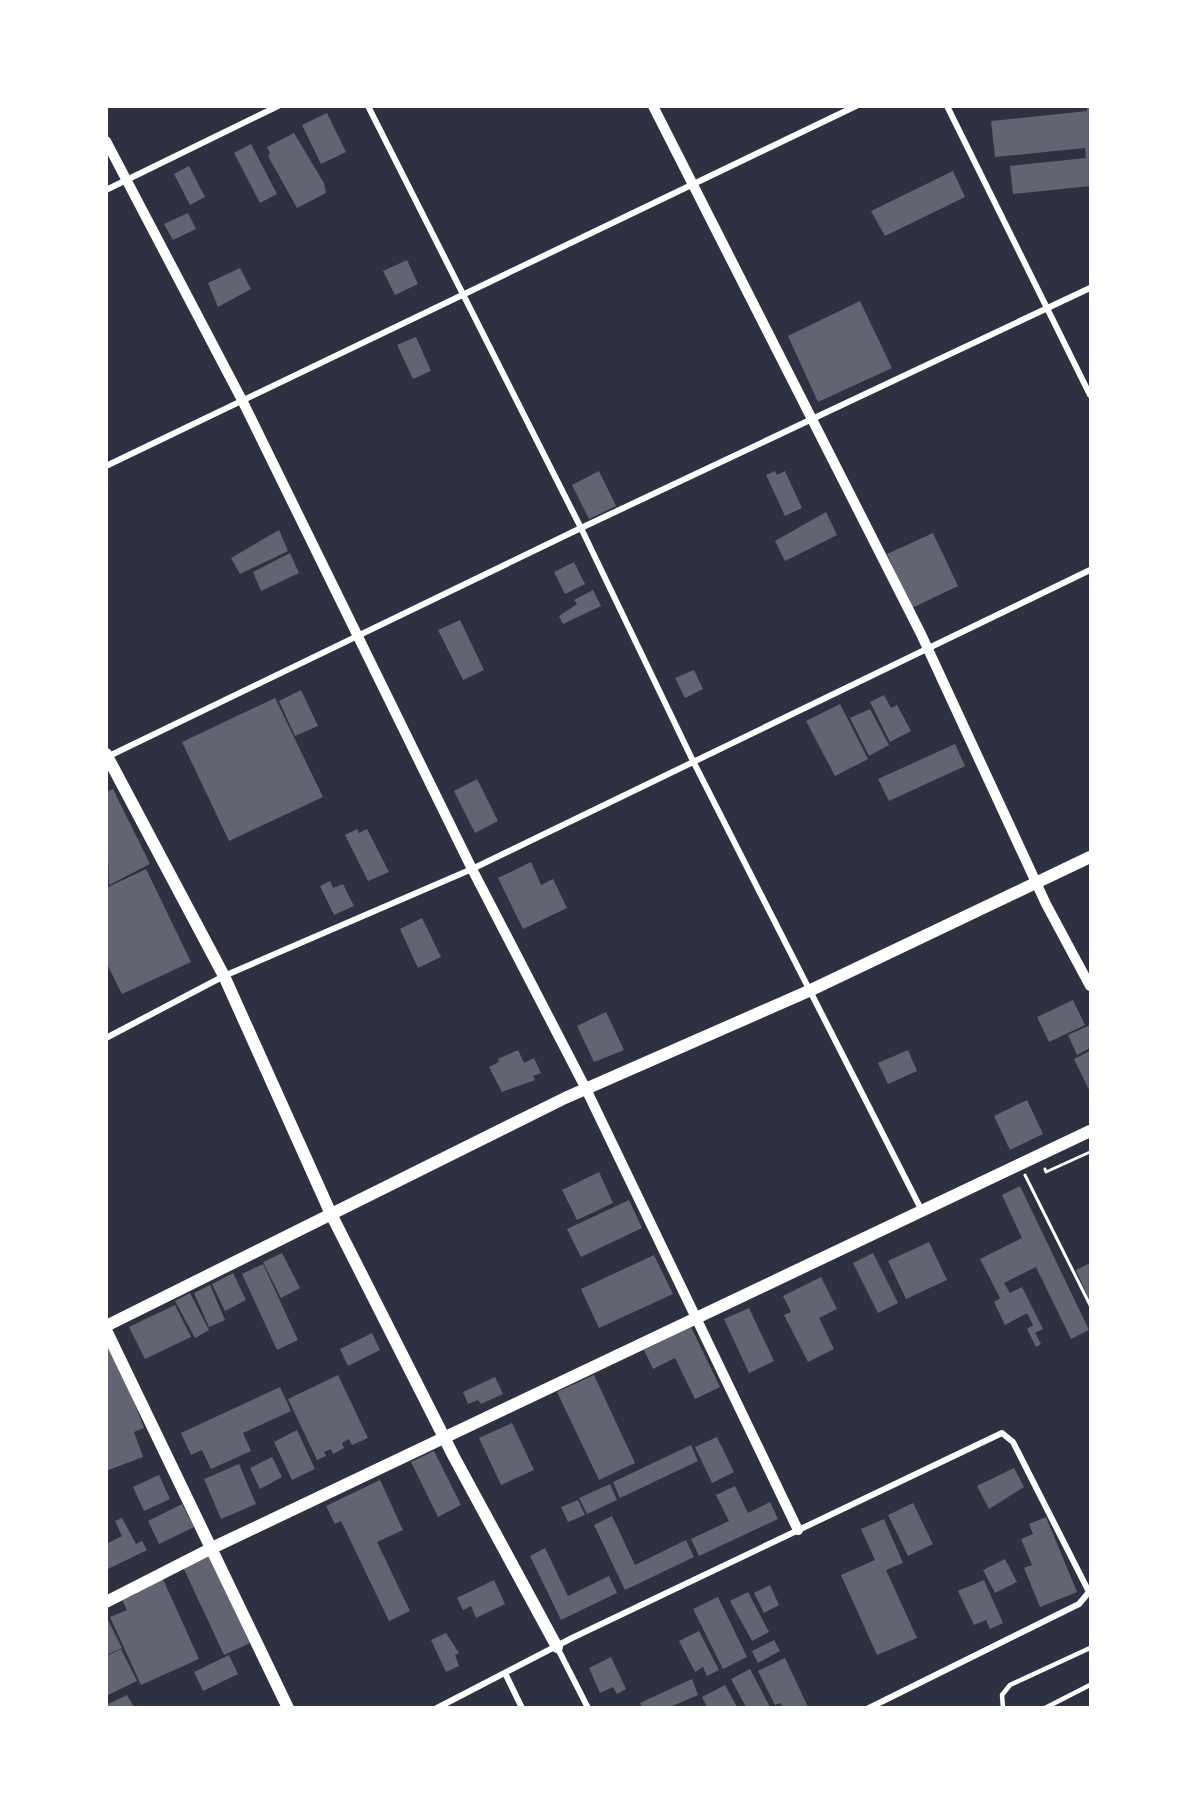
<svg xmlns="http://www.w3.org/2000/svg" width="1197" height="1814" viewBox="0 0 1197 1814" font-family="'DejaVu Sans',sans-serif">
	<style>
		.building { fill: #626471 }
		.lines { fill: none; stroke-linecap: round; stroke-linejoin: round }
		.path { stroke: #fff; stroke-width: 3 }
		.service { stroke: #fff; stroke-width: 4.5 }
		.minor { stroke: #fff; stroke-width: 6 }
		.tertiary { stroke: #fff; stroke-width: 10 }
		.secondary { stroke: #fff; stroke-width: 12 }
	</style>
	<rect width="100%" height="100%" fill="#2d3142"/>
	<path class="building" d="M1087 106H1090V186L1013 194 1010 166 1086 158 1085 148 995 157 991 121 1087 111Z
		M327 113 346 152 321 164 302 125Z
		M294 133 324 183 326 193 297 208 268 156 270 153 267 147Z
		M251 144 277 194 260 203 234 153Z
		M189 166 205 197 190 205 174 174Z
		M953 171 965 197 885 236 871 211Z
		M188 213 196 229 173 240 164 224Z
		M407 260 418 284 395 295 383 271Z
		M240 268 251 289 218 307 208 283Z
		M860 301 892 368 818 402 788 336Z
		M416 337 431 371 413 379 397 345Z
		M599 471 616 506 589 519 572 485Z
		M775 471 777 475 785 471 802 508 785 516 766 475Z
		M826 512 837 535 785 561 775 541Z
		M279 530 288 551 240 574 231 558Z
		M933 533 958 586 912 608 887 554Z
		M290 553 299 573 261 591 253 572Z
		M574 562 585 584 565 594 554 572Z
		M593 590 601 606 563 624 559 616 577 604 574 600Z
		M460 620 484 670 463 680 438 630Z
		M694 670 703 689 685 698 675 678Z
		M301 690 318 726 295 736 279 701Z
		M884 695 891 708 897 705 911 731 890 742 870 702Z
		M275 698 323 797 229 841 182 742Z
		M840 704 868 759 835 776 806 721Z
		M870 709 889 745 869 756 850 718Z
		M955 744 965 766 889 801 878 779Z
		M477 779 498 821 475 833 454 791Z
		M113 789 150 864 109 885 106 792Z
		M357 829 359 833 367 829 389 872 368 881 345 835Z
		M531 862 541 885 553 879 567 908 523 929 498 878Z
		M146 869 191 962 122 994 106 962V888Z
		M330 881 333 888 343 884 354 906 334 915 320 886Z
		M422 918 441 957 418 968 400 929Z
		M1073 1000 1085 1025 1049 1042 1037 1017Z
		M606 1012 624 1050 594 1062 577 1026Z
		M1090 1025V1048L1077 1055 1068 1035Z
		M518 1050 524 1063 534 1058 541 1073 533 1076 535 1080 502 1092 489 1067 499 1062 498 1059Z
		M908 1050 917 1071 888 1084 878 1063Z
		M1090 1051V1092L1074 1059Z
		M1027 1100 1043 1134 1010 1150 994 1116Z
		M599 1172 613 1203 577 1220 562 1190Z
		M1020 1186 1089 1330 1071 1339 1036 1267 1004 1283 1010 1293 1022 1287 1043 1329 1035 1333 1041 1344 1036 1347 1027 1329 1033 1325 1027 1313 1005 1325 994 1302 1000 1298 980 1259 1022 1238 1002 1195Z
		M629 1200 642 1228 581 1257 567 1229Z
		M929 1242 947 1280 906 1299 888 1261Z
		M282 1253 300 1288 281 1298 263 1262Z
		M873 1253 898 1303 878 1313 853 1263Z
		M654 1255 673 1294 599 1328 581 1289Z
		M1090 1263V1296L1088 1297 1076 1270Z
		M263 1264 298 1340 277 1350 242 1274Z
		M233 1273 246 1300 225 1311 212 1284Z
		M821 1277 837 1309 819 1318 834 1349 808 1362 784 1315 791 1312 783 1296Z
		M210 1285 225 1320 209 1327 194 1293Z
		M190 1293 209 1330 195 1338 175 1301Z
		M175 1305 191 1337 145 1359 129 1327Z
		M749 1308 774 1361 749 1373 724 1319Z
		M691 1327 720 1387 695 1399 675 1358 653 1369 644 1350Z
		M372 1333 380 1350 348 1366 340 1349Z
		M106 1339 118 1360 144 1428 134 1432 143 1457 106 1471Z
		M338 1375 368 1438 352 1445 349 1439 342 1443 344 1448 333 1454 331 1449 324 1452 326 1456 317 1460 288 1399Z
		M594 1375 635 1463 599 1480 557 1392Z
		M495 1377 503 1394 481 1404 478 1400 468 1404 463 1392Z
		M280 1387 291 1411 243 1433 251 1451 211 1469 202 1450 191 1455 181 1433Z
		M512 1423 534 1470 501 1485 479 1438Z
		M297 1430 315 1469 292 1480 274 1442Z
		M717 1437 734 1472 712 1483 695 1447Z
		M691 1445 698 1461 620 1498 613 1482Z
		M434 1451 461 1505 438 1517 411 1462Z
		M272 1457 282 1477 260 1489 250 1468Z
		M239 1464 256 1504 221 1519 204 1479Z
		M1014 1468 1024 1487 989 1509 977 1486Z
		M159 1475 170 1499 144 1511 133 1487Z
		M380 1480 403 1530 377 1542 410 1611 389 1621 341 1521 335 1524 326 1506Z
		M610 1484 617 1500 587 1514 579 1498Z
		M735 1486 748 1513 770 1502 778 1519 699 1556 691 1539 729 1521 716 1495Z
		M578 1500 585 1515 568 1522 561 1507Z
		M913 1503 933 1544 908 1556 888 1515Z
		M182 1504 194 1527 159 1544 148 1521Z
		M612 1516 635 1565 686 1540 694 1557 625 1590 594 1525Z
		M1046 1517 1077 1592 1040 1607 1024 1568 1032 1565 1021 1539 1033 1534 1029 1524Z
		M122 1518 136 1544 142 1541 147 1550 106 1570V1544L122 1536 115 1521Z
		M884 1519 903 1563 886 1570 917 1638 877 1655 841 1575 875 1560 861 1529Z
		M545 1548 568 1596 609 1576 617 1593 561 1620 530 1556Z
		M208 1555 250 1643 224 1655 183 1567Z
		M1005 1559 1017 1582 995 1593 983 1570Z
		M162 1577 199 1659 141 1685 110 1617 127 1610 122 1600 136 1594 134 1590Z
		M494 1580 505 1604 476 1618 471 1606 463 1610 457 1598Z
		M984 1580 1003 1623 990 1629 986 1620 974 1625 958 1591Z
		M770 1585 779 1605 764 1613 754 1593Z
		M748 1592 769 1632 752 1641 730 1601Z
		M718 1597 747 1657 723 1669 693 1609Z
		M106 1616 122 1648 106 1655Z
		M699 1631 719 1670 707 1676 703 1667 695 1672 679 1641Z
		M446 1633 459 1653 455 1655 459 1666 446 1672 431 1640Z
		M774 1640 780 1651 758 1663 752 1651Z
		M121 1649 137 1681 106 1696V1656Z
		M229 1655 238 1674 203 1691 194 1672Z
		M611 1657 626 1689 617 1694 613 1687 600 1693 589 1668Z
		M785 1658 808 1707H783L780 1703 775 1705 758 1671Z
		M750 1669 770 1707H746L731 1679Z
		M692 1679 698 1695 670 1707H642L640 1703Z
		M725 1685 737 1707H707L702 1697Z
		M127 1695 134 1707H106V1705Z"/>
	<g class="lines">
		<path class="path" d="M1045 1169 1046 1172 1090 1152
			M1025 1175 1090 1305"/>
		<path class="service" d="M1003 1708 1002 1695 1010 1685 1090 1648
			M1045 1708 1090 1685"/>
		<path class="minor" d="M368 106 581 528 693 761 922 1211
			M947 106 1090 395
			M106 190 278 106
			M106 466 856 106
			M107 757 581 528 1090 288
			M106 1038 224 976 472 869 1090 570
			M557 1647 588 1708
			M505 1673 522 1708
			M437 1708 572 1638 1002 1433 1013 1442 1089 1592 1079 1604 869 1708"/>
		<path class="tertiary" d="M653 106 921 634 1046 904 1090 986
			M106 141 243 402 472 869 586 1089 798 1530"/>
		<path class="secondary" d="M106 754 224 976 331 1214 454 1457 557 1647
			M106 1326 565 1098 811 990 1090 857
			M106 1330 288 1708
			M106 1602 212 1548 1090 1131"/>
	</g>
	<rect width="1197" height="1814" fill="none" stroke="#ffffff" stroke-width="216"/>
</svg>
